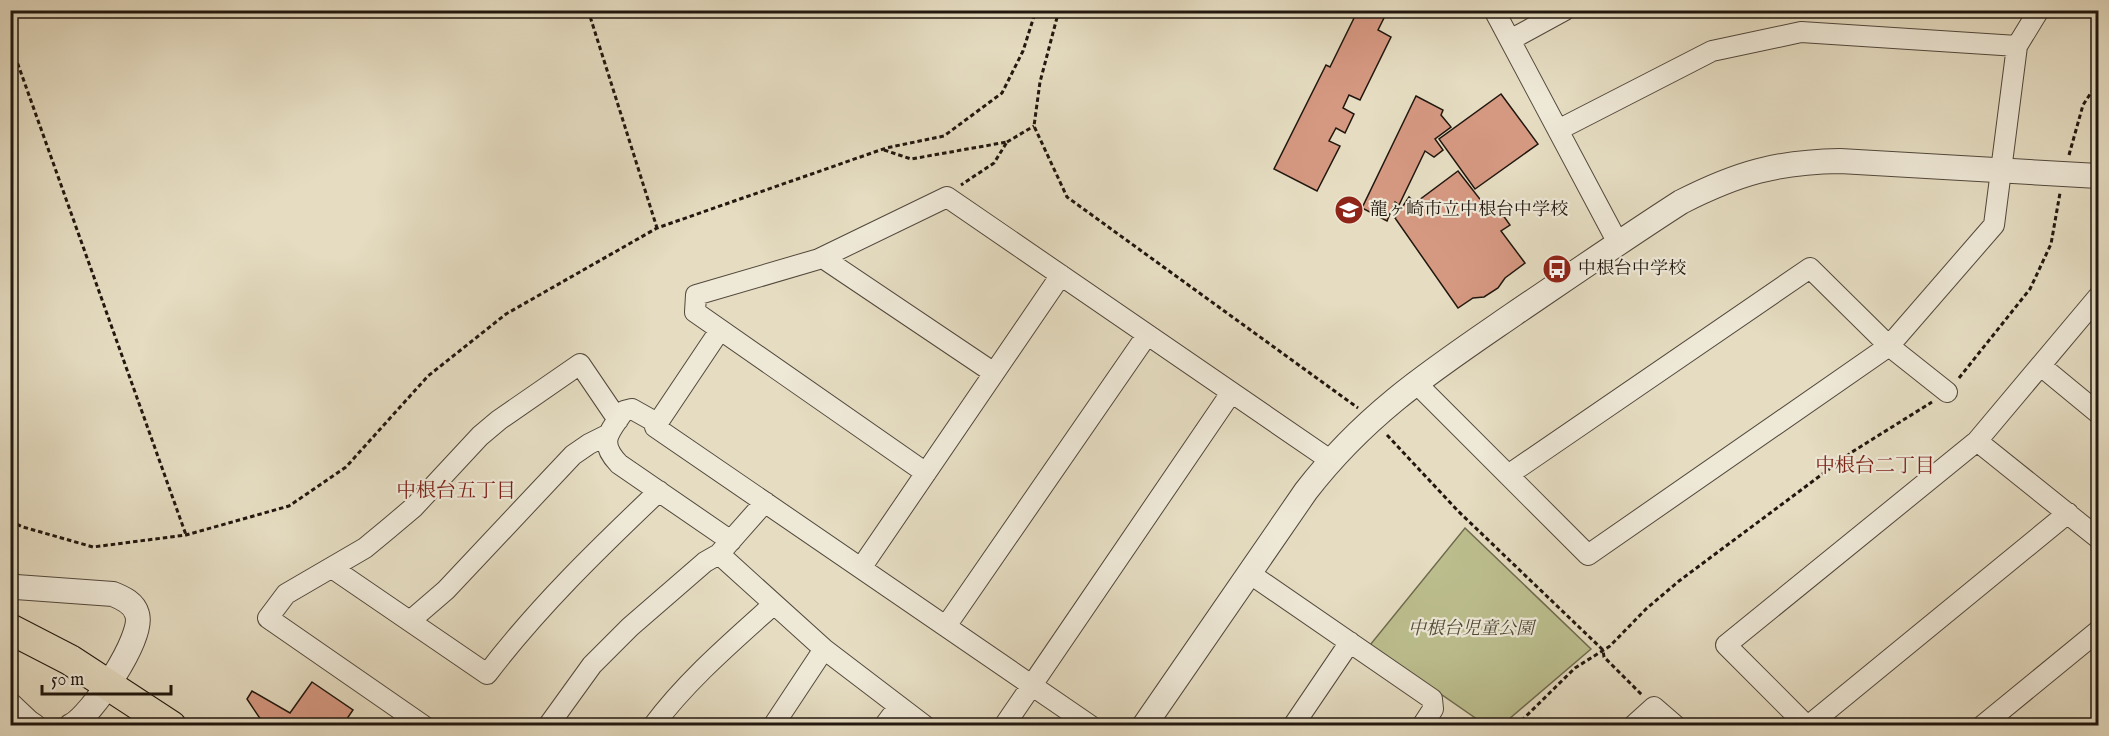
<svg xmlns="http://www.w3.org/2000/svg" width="2109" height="736" viewBox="0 0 2109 736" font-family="'IM FELL English','Noto Serif JP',serif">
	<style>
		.green { fill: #bcbe8e; stroke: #6e6a4e; stroke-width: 1.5 }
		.building { fill: #d59881; stroke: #21170f; stroke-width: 1.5 }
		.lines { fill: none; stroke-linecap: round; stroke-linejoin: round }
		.minor-casing { stroke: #52483c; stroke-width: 22 }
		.tertiary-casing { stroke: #52483c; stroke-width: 26 }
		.primary-casing { stroke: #21170f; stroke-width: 32 }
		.path { stroke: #21170f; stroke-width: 3; stroke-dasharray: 4.5 3; stroke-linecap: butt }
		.minor { stroke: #eee8d7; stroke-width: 20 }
		.tertiary { stroke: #eee8d7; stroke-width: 24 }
		.primary { stroke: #e5dcc1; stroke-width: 30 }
		.labels { text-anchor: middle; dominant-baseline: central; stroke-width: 4.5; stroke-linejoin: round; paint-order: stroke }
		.poi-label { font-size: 18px; fill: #21170f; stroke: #eee8d7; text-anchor: start }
		.park-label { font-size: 18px; font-style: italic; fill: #504935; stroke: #eee8d7 }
		.neighbourhood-label { font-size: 20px; fill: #7a1f14; stroke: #eee8d7 }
	</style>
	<rect width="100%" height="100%" fill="#e5dcc1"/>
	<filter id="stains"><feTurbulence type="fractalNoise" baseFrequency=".00333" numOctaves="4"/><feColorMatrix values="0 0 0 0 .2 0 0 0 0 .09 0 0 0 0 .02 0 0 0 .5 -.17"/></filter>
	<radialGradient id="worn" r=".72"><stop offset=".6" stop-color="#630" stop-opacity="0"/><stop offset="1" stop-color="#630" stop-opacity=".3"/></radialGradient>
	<path class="green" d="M1465 528 1591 649 1502 725 1487 726 1370 645Z"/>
	<path class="building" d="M1358 10H1388L1378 30 1391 37 1360 100 1349 95 1343 108 1354 114 1345 133 1336 128 1329 141 1340 146 1317 191 1274 169 1326 65 1330 67Z
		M1501 94 1538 144 1475 189 1439 139Z
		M1416 96 1443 110 1441 115 1451 127 1435 139 1443 150 1434 157 1425 151 1399 205 1395 202 1387 221 1362 208Z
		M1458 171 1486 207 1493 201 1510 225 1501 231 1525 263 1505 278 1498 288 1484 297 1473 298 1458 308 1395 218 1409 197 1415 203Z
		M312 682 353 710 342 726H265L247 699 252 691 290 713Z"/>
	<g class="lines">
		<g class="minor-casing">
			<path id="minor" d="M1494 10 1618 243
				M1510 40 1565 10
				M1558 130 1712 51 1801 32 2017 46
				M823 258 994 373
				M720 330 655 427 1091 726
				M2041 366 2098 413
				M1415 382 1588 555 1889 346 1994 225 2017 46 2039 10
				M657 423 632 409 624 411C610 432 597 441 619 464L731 541
				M1977 441 2098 538
				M926 473 695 312 696 295 819 259 947 197 1330 460
				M1508 475 1810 268 1889 346 1947 392
				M719 554 824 649 925 726
				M332 568 487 674C538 607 598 549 659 491
				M861 568 1061 275
				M1249 573 1432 699 1433 709 1422 726
				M410 621 446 590 573 455 589 444 607 435
				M946 626 1147 335
				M424 726 268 618 286 594 365 548 388 529 414 507 480 436 499 420 580 364 618 420
				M548 726 592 665 630 627 705 562 719 554 765 502
				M653 726C686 681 733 641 774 604
				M773 726 824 649
				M884 726 899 706
				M1004 726 1231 393
				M1293 726 1350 642
				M1633 726 1654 707 1676 726
				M1807 726 1726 645 1977 441 2098 297
				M1808 726 2068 513
				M1982 726 2098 631"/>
		</g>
		<g class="tertiary-casing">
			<path id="tertiary" d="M10 584 16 587 113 594C123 598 134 603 137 614 145 637 91 716 71 726
				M10 705 28 722 34 726
				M1144 726 1306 491C1367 412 1434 369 1514 314 1570 276 1625 238 1681 202 1738 173 1777 162 1840 161L2098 176"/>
		</g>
		<g class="primary-casing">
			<path id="primary" d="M10 629 70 660 171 726"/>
		</g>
		<path class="path" d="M588 10 657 228
			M1059 10 1040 82 1034 126 1067 197 1358 408
			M10 42 186 535
			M1007 142 1034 126
			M884 150 911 159 1007 142 994 163 961 185
			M2069 155 2083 105 2098 82
			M1959 378 2030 289 2051 244 2060 193
			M1387 435 1458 511 1603 650 1604 657 1642 695
			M10 521 23 527 93 547 186 535 289 506 346 467 428 376 506 314 657 228 886 148 944 136 1002 93 1023 51 1036 10
			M1516 726 1575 668 1610 646 1646 609 1679 581 1852 452 1932 402"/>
		<use href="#minor" class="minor"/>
		<use href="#tertiary" class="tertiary"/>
		<use href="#primary" class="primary"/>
	</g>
	<defs>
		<g id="school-disc" transform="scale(1.5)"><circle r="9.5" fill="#8f2418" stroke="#eee8d7"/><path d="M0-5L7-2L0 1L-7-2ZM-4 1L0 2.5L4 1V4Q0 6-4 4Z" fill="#fff"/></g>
		<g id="bus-disc" transform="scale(1.5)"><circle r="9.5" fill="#8f2418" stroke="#eee8d7"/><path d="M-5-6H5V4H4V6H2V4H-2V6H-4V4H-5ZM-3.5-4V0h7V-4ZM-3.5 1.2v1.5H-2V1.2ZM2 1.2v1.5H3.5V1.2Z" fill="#fff"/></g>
	</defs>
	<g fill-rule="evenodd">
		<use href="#school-disc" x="1349" y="210"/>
		<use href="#bus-disc" x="1557" y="269"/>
	</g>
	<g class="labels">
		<g class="poi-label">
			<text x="1370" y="210">龍ヶ崎市立中根台中学校</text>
			<text x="1578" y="269">中根台中学校</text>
		</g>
		<g class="park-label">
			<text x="1471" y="629">中根台児童公園</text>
		</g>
		<g class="neighbourhood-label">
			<text x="1875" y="466">中根台二丁目</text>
			<text x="456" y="491">中根台五丁目</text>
		</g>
	</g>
	<rect width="2109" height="736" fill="none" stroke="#e5dcc1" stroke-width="36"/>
	<rect x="12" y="12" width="2085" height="712" fill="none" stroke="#21170f" stroke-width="3"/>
	<rect x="18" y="18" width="2073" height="700" fill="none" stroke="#21170f" stroke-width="1.5"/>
	<path d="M42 685v9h129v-9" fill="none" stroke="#21170f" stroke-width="3"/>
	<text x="51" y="685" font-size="18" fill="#21170f" stroke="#eee8d7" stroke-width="4.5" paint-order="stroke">50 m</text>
	<rect width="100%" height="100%" filter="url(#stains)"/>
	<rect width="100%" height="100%" fill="url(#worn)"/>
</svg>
